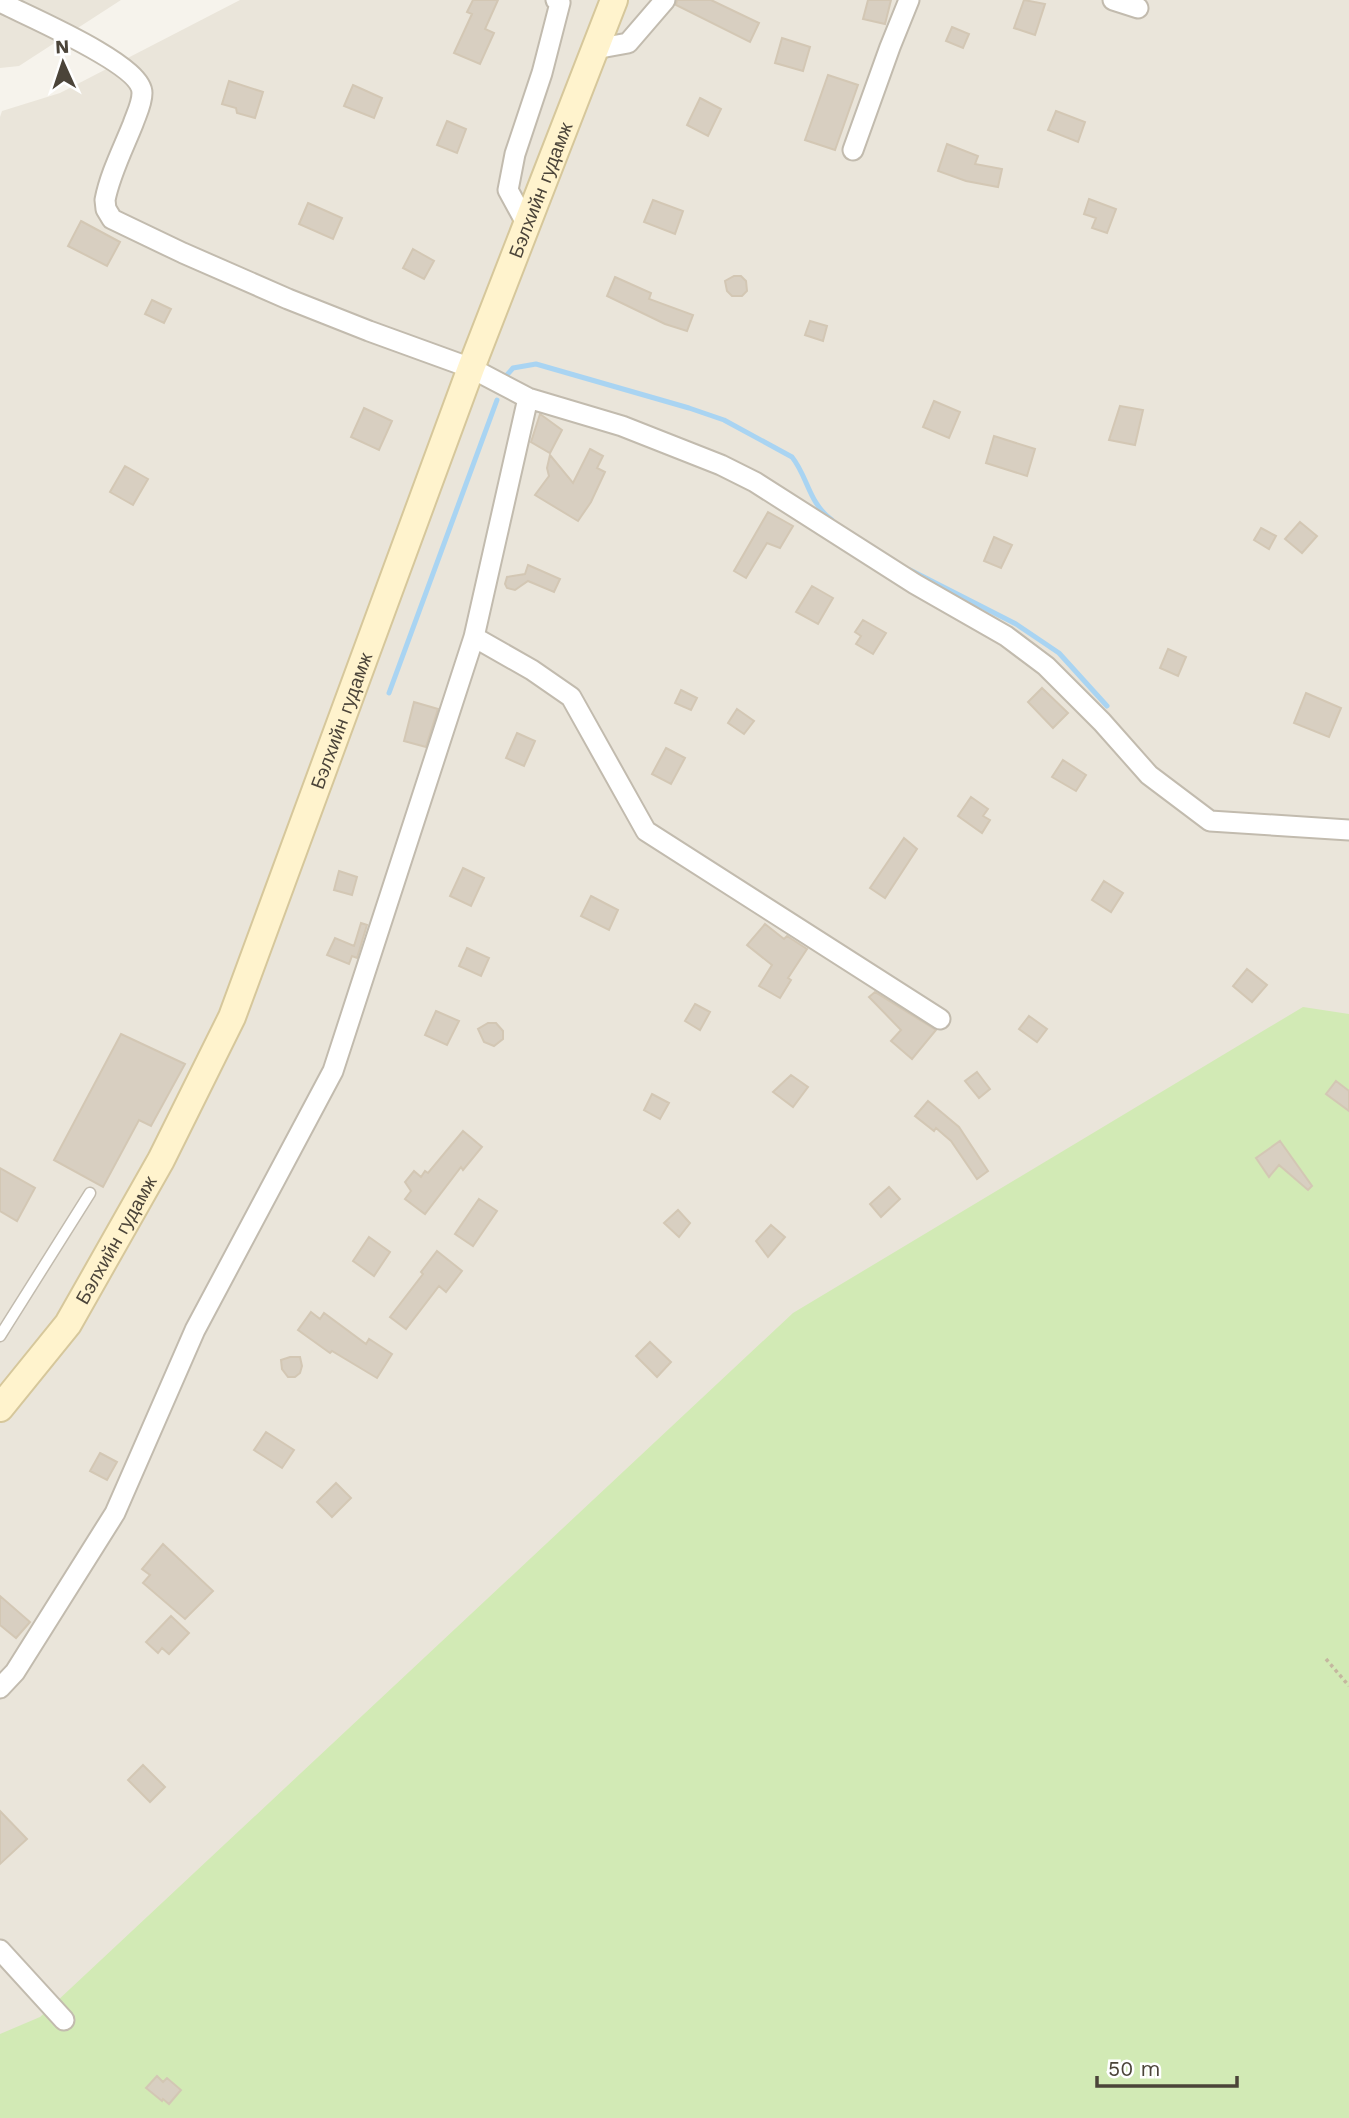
<svg xmlns="http://www.w3.org/2000/svg" width="1349" height="2118" viewBox="0 0 1349 2118" font-family="'Work Sans',sans-serif">
	<style>
		.residential { fill: #eae5da }
		.green { fill: #d2eab5 }
		.lines { fill: none; stroke-linecap: round; stroke-linejoin: round }
		.stream { stroke: #a9d4f2; stroke-width: 5 }
		.building { fill: #d8cfc1; stroke: #d3c7b4; stroke-width: 2 }
		.lane-casing { stroke: #c2bbae; stroke-width: 13 }
		.street-casing { stroke: #c2bbae; stroke-width: 23 }
		.secondary-casing { stroke: #d6c79b; stroke-width: 30 }
		.path { stroke: #c4b79f; stroke-width: 3.5; stroke-dasharray: 3.5 3.5; stroke-linecap: butt }
		.lane { stroke: #fff; stroke-width: 10 }
		.street { stroke: #fff; stroke-width: 19 }
		.secondary { stroke: #fff3cd; stroke-width: 26 }
		.labels { text-anchor: middle; dominant-baseline: central; stroke-width: 6; stroke-linejoin: round; paint-order: stroke }
		.street-label { font-size: 19px; fill: #4b4439; stroke: #fff }
	</style>
	<rect width="100%" height="100%" fill="#f6f3ec"/>
	<path class="residential" d="M0 0H121L19 66 0 68Z
		M240 0H1349V1485L0 2118V117L2 111 60 93Z"/>
	<path class="green" d="M1303 1007 1349 1014V2118H0V2034L40 2017 793 1313Z"/>
	<g class="lines">
		<path class="stream" d="M506 376 513 368 536 364 689 408 724 420 792 457C808 477 809 504 832 520
			M910 570 1016 624 1059 653 1107 706
			M389 693 497 400"/>
	</g>
	<path class="building" d="M473 0H498L485 29 494 33 480 64 454 53 472 14 467 12Z
		M677 0H711L759 23 750 42 676 5Z
		M868 0H891L885 24 863 19Z
		M1024 0 1045 4 1035 35 1014 28Z
		M952 27 969 34 963 48 946 41Z
		M782 38 810 47 803 71 775 63Z
		M828 75 858 85 835 150 805 140Z
		M229 81 263 92 255 118 237 113 236 108 222 104Z
		M353 85 382 98 374 118 344 106Z
		M700 98 721 109 708 136 687 125Z
		M1056 111 1085 122 1078 142 1048 130Z
		M447 121 466 129 457 153 437 145Z
		M947 144 978 156 975 164 1002 169 998 187 966 181 938 171Z
		M1089 199 1116 209 1107 233 1092 228 1096 218 1084 214Z
		M653 200 683 211 675 234 644 222Z
		M308 203 342 218 333 239 299 224Z
		M81 221 120 242 107 266 68 246Z
		M413 249 434 261 424 279 403 268Z
		M734 276H741L746 281 747 291 742 296H732L727 291 725 281Z
		M615 277 651 293 649 299 693 315 687 331 665 324 607 296Z
		M152 300 171 309 164 323 145 314Z
		M810 321 827 326 823 341 805 335Z
		M934 401 960 412 949 438 923 427Z
		M1120 406 1143 410 1135 445 1109 440Z
		M364 408 392 421 379 450 351 437Z
		M540 414 562 430 550 453 531 442Z
		M994 436 1035 449 1027 476 986 463Z
		M590 449 603 456 597 468 605 472 591 502 578 521 535 495 549 476 547 468 550 455 573 483Z
		M125 466 148 479 133 505 110 492Z
		M768 512 793 526 780 548 767 543 746 578 734 571Z
		M1300 522 1317 536 1302 553 1285 539Z
		M1261 528 1276 536 1269 549 1254 540Z
		M994 537 1012 545 1001 568 984 561Z
		M528 565 560 579 554 592 528 581 515 590 507 588 505 584 507 577 525 574Z
		M812 586 833 598 818 624 796 612Z
		M863 620 886 633 873 654 856 644 861 636 855 632Z
		M1168 649 1186 657 1178 676 1160 668Z
		M1042 688 1068 713 1053 728 1028 702Z
		M681 690 697 698 691 710 675 703Z
		M1306 693 1341 708 1329 737 1294 723Z
		M414 702 438 709 426 747 404 741Z
		M737 709 754 721 744 734 728 723Z
		M517 733 535 741 524 766 506 758Z
		M666 748 685 758 671 784 652 774Z
		M1063 760 1086 775 1076 791 1052 777Z
		M971 797 988 809 983 816 990 820 982 833 958 816Z
		M904 838 917 849 885 898 870 888Z
		M463 868 484 878 471 906 450 896Z
		M339 871 357 877 352 895 334 890Z
		M1104 881 1123 893 1111 912 1092 900Z
		M591 896 618 910 609 930 581 916Z
		M361 923 367 925 357 958 352 956 349 964 327 955 335 938 354 946Z
		M765 924 784 939 787 936 807 949 788 978 791 980 780 998 759 986 772 965 747 945Z
		M467 948 489 958 481 976 459 966Z
		M1247 969 1267 985 1252 1002 1233 986Z
		M875 992 936 1030 912 1059 891 1041 901 1030 869 997Z
		M695 1004 710 1012 700 1030 685 1021Z
		M436 1011 459 1021 447 1045 425 1035Z
		M1029 1016 1047 1029 1037 1042 1019 1029Z
		M488 1023H496L503 1031V1039L494 1046 484 1042 478 1029Z
		M121 1034 185 1064 151 1126 139 1120 103 1187 54 1160Z
		M977 1072 990 1089 979 1098 965 1081Z
		M791 1075 808 1087 793 1107 773 1092Z
		M1336 1081 1349 1091V1111L1326 1094Z
		M652 1094 669 1103 660 1119 644 1110Z
		M928 1101 959 1127 988 1171 977 1179 951 1141 936 1128 934 1131 915 1116Z
		M463 1131 482 1147 463 1170 461 1167 425 1214 405 1199 411 1191 405 1182 414 1171 421 1177 425 1171 428 1173Z
		M1280 1141 1312 1186 1308 1190 1279 1165 1269 1177 1256 1158Z
		M0 1168 35 1188 17 1221 0 1211Z
		M889 1187 900 1199 881 1217 870 1204Z
		M479 1199 497 1211 473 1246 455 1234Z
		M678 1210 690 1223 679 1237 664 1223Z
		M771 1225 785 1237 768 1257 756 1241Z
		M369 1237 390 1252 374 1276 353 1261Z
		M437 1251 462 1271 446 1292 439 1286 406 1329 390 1317 423 1274 421 1272Z
		M311 1312 320 1319 324 1313 366 1344 369 1339 392 1354 377 1378 332 1351 330 1353 298 1330Z
		M650 1342 671 1362 657 1377 636 1356Z
		M290 1357H300L302 1366 300 1373 295 1377H288L282 1369 281 1360Z
		M266 1432 294 1450 282 1468 254 1450Z
		M100 1453 117 1462 107 1480 90 1471Z
		M336 1483 351 1498 332 1517 317 1502Z
		M163 1544 213 1591 185 1619 143 1583 150 1575 142 1569Z
		M0 1596 30 1622 16 1638 0 1625Z
		M171 1616 189 1633 169 1654 162 1648 158 1653 146 1642Z
		M143 1765 165 1787 150 1802 128 1780Z
		M0 1811 27 1839 0 1864Z
		M157 2076 163 2082 167 2078 181 2090 169 2104 163 2099 162 2101 146 2088Z"/>
	<g class="lines">
		<g class="lane-casing">
			<path id="lane" d="M0 1336 90 1193"/>
		</g>
		<g class="street-casing">
			<path id="street" d="M1113 0 1138 8
				M0 2C27 16 142 64 142 93 142 104 136 115 133 124 123 149 110 174 105 200L106 209 112 219 183 253 288 299 369 331 471 368 528 398 622 426 721 465 755 482 915 584 1006 636 1046 666 1102 722 1149 775 1210 821 1349 830
				M595 49 628 43 665 0
				M853 150 890 47 909 0
				M526 223 508 190 515 154 542 73 560 3 556 0
				M474 637 532 670 571 697 646 831 940 1019
				M0 1688 15 1672 115 1513 195 1330 333 1071 474 637 528 398
				M0 1950 64 2020"/>
		</g>
		<g class="secondary-casing">
			<g id="secondary">
				<path id="s1" d="M0 1408 68 1324 161 1160 232 1017 471 368 614 0"/>
			</g>
		</g>
		<path class="path" d="M1326 1659 1349 1686"/>
		<use href="#lane" class="lane"/>
		<use href="#street" class="street"/>
		<use href="#secondary" class="secondary"/>
	</g>
	<g class="labels">
		<g class="street-label">
			<text stroke="none"><textPath href="#s1" startOffset="1339">Бэлхийн гудамж</textPath></text>
			<text stroke="none"><textPath href="#s1" startOffset="772">Бэлхийн гудамж</textPath></text>
			<text stroke="none"><textPath href="#s1" startOffset="205">Бэлхийн гудамж</textPath></text>
		</g>
	</g>
	<g transform="translate(63 63) rotate(357)" stroke="#ffffff" stroke-width="5" paint-order="stroke">
	<path d="M0-5L12 26L0 18L-12 26Z" fill="#4b4439"/>
	<text y="-10" font-size="19" font-weight="bold" text-anchor="middle" fill="#4b4439">N</text>
	</g>
	<path d="M1097 2076v10h140v-10" fill="none" stroke="#4b4439" stroke-width="3.5"/>
	<text x="1108" y="2076" font-size="21" fill="#4b4439" stroke="#ffffff" stroke-width="5" paint-order="stroke">50 m</text>
</svg>
